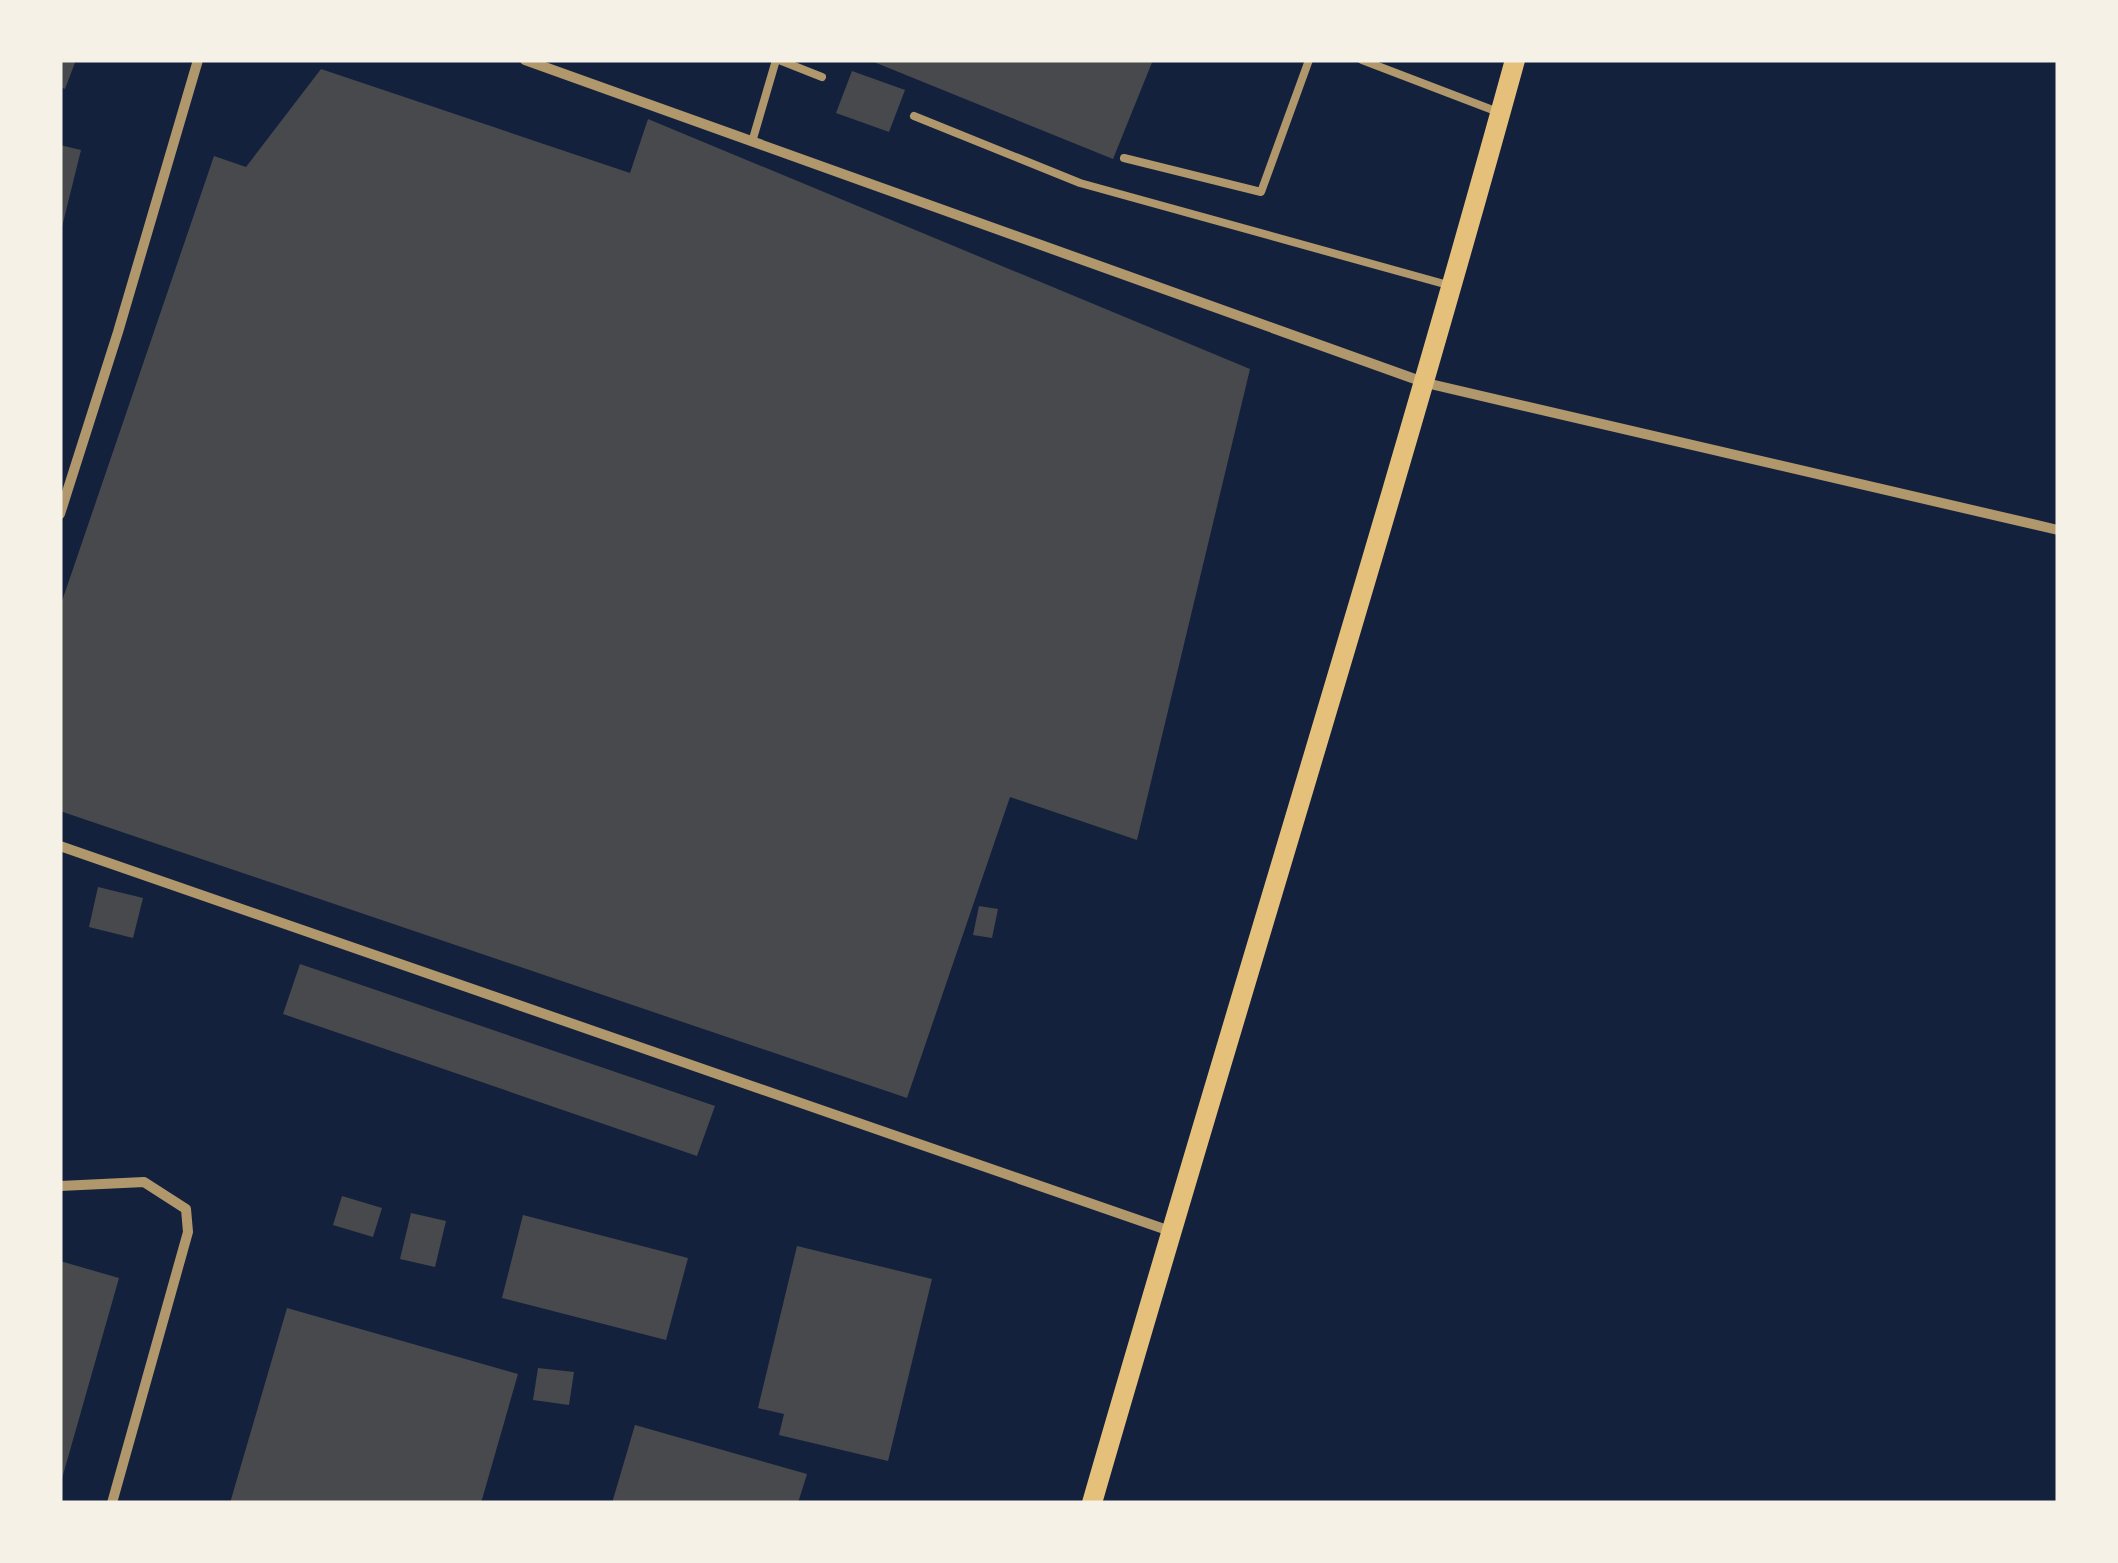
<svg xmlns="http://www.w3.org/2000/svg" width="2118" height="1563" viewBox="0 0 2118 1563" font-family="'Source Serif 4',serif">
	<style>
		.building { fill: #48494c }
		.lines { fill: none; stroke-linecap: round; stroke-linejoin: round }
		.service { stroke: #b1986c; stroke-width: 8 }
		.minor { stroke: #b1986c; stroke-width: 10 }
		.secondary { stroke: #e5c07b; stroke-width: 20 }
	</style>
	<rect width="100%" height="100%" fill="#14213d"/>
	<path class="building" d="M60 60H76L65 89 60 87Z
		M869 60H1153L1113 159Z
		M321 69 630 173 648 119 1250 369 1137 840 1010 797 907 1098 60 811V607L214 156 246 167Z
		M852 71 905 90 889 132 836 113Z
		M60 145 81 150 61 231H60Z
		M98 887 143 898 133 938 89 927Z
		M979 906 998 909 992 938 973 935Z
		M300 964 715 1106 697 1156 283 1014Z
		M342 1196 382 1208 373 1237 333 1225Z
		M411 1213 446 1221 435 1267 400 1259Z
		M523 1215 688 1258 666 1340 502 1298Z
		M797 1246 932 1279 888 1461 779 1435 784 1414 758 1408Z
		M60 1261 119 1278 61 1482 60 1481Z
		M287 1308 518 1374 481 1503H230Z
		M538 1368 574 1372 569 1405 533 1400Z
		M635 1425 807 1474 798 1503H612Z"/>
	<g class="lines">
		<path class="service" d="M779 60 822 77
			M1362 60 1498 112
			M914 116 1080 183 1448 285
			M752 142 776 60
			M1124 158 1261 192 1309 60"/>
		<path class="minor" d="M525 60 1426 383 2058 530
			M60 514 118 332 198 60
			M60 846 1170 1231
			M60 1186 144 1182 186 1209 188 1232 112 1503"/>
		<path class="secondary" d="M1092 1503C1231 1021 1382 543 1515 60"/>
	</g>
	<rect width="2118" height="1563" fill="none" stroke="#f6f1e7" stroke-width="125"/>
</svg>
